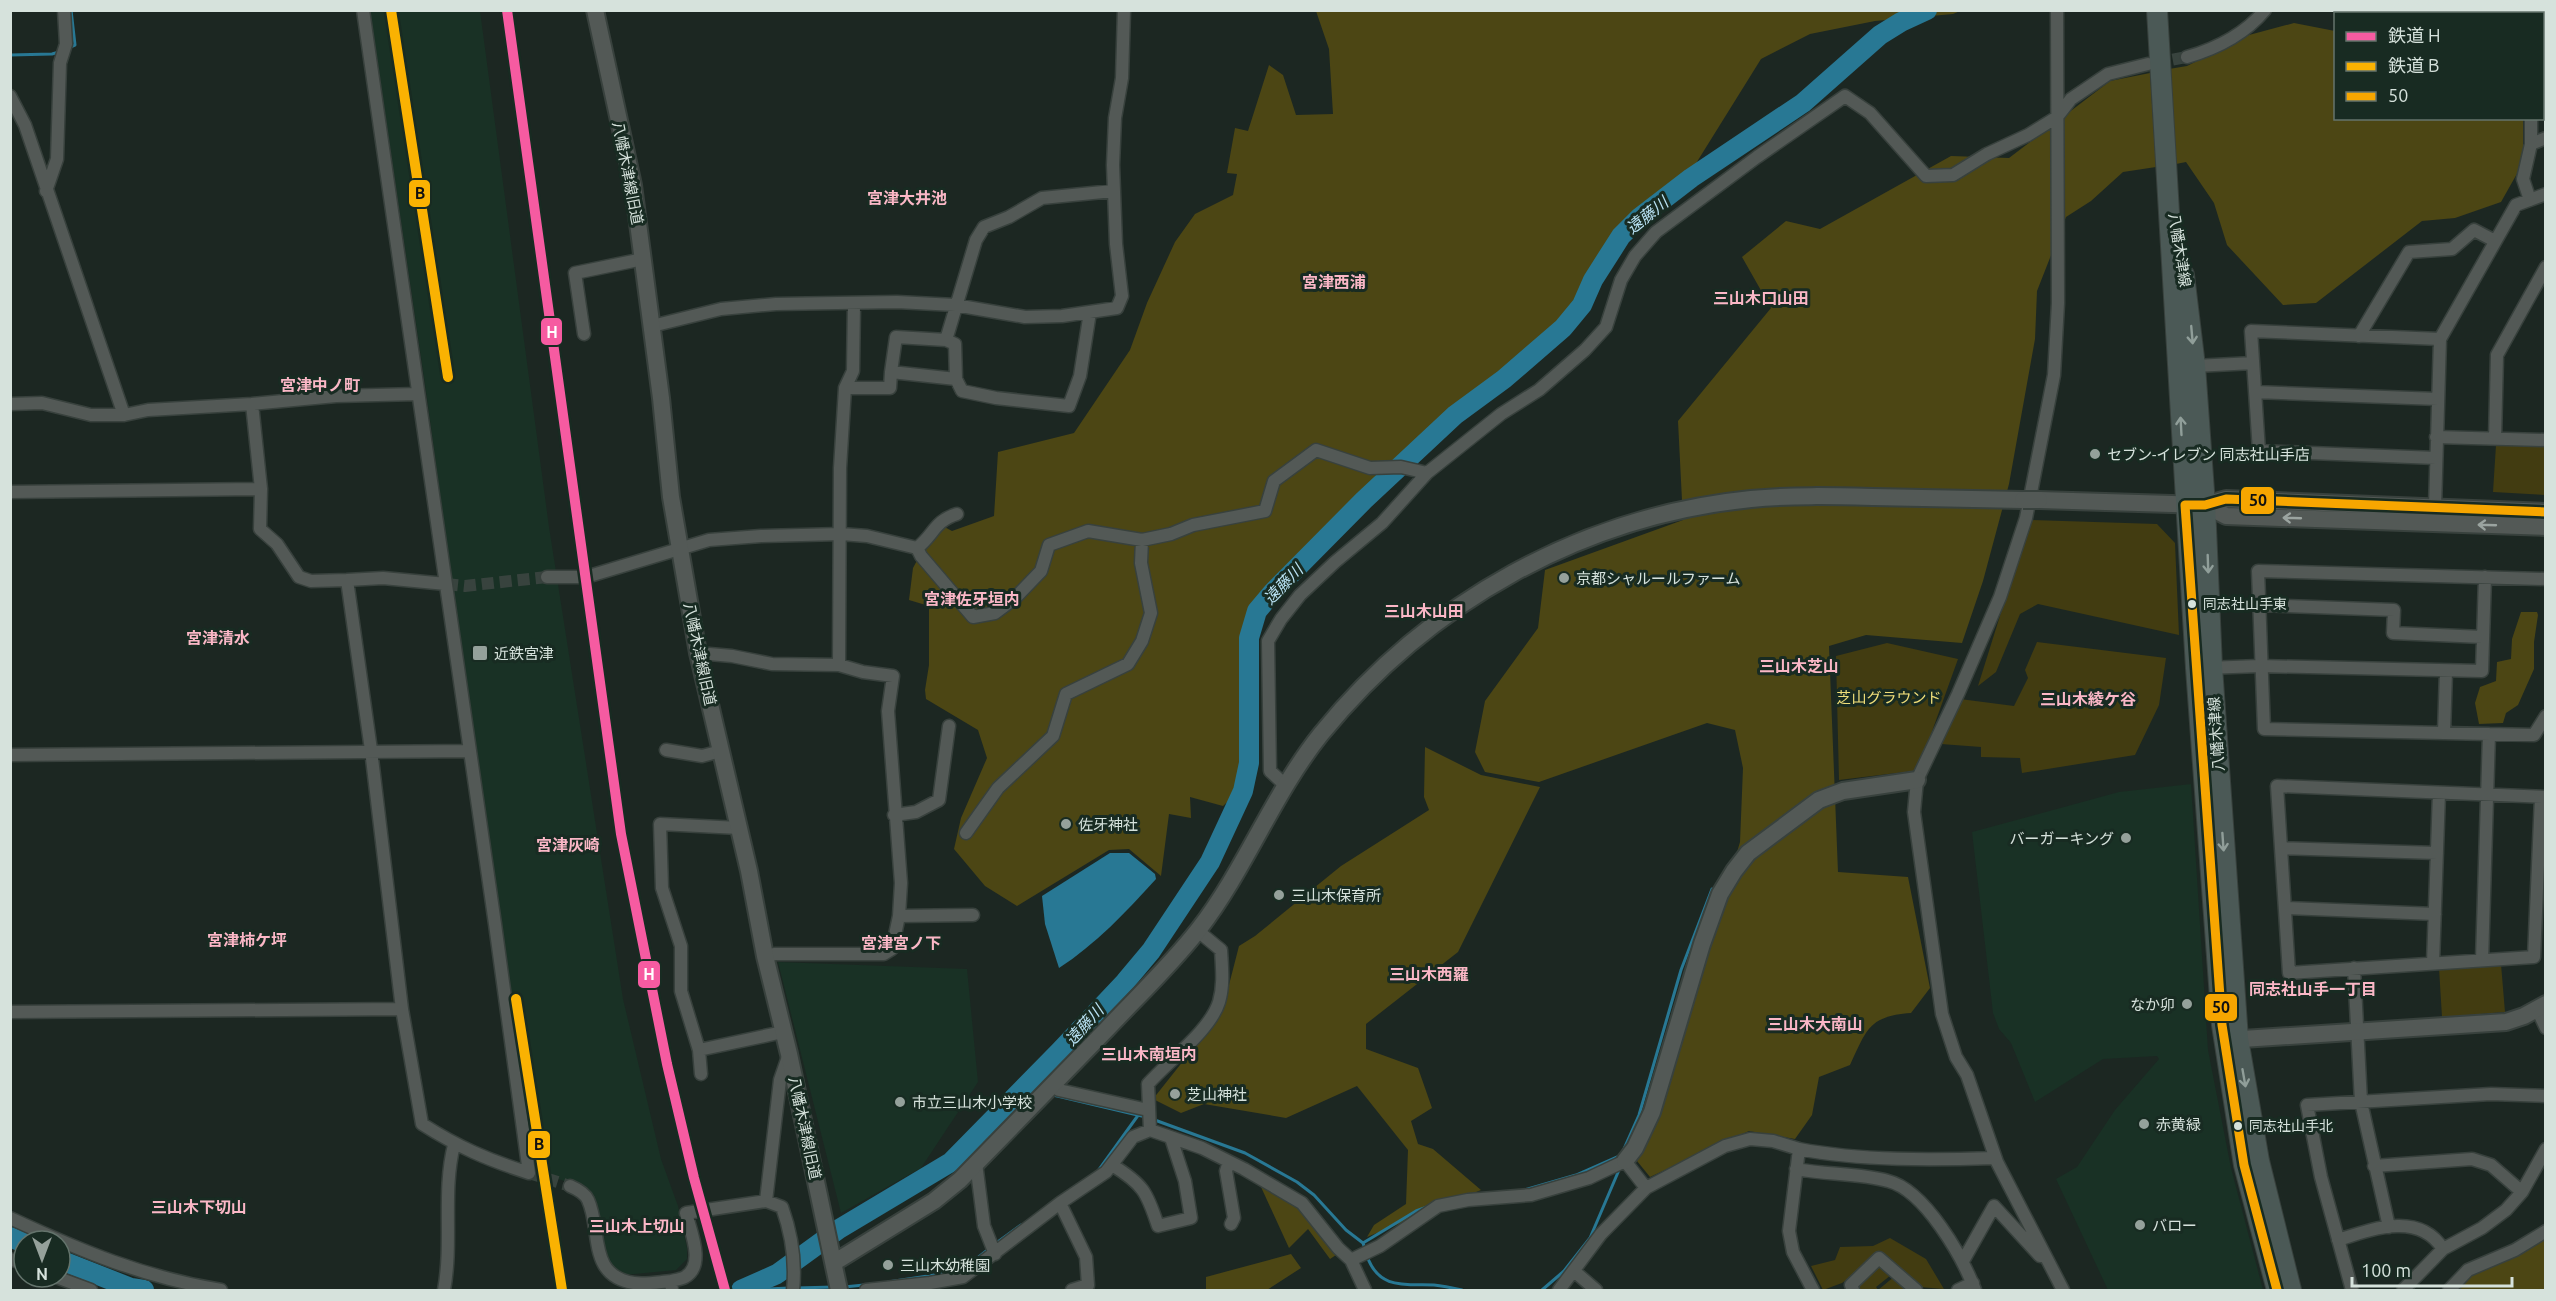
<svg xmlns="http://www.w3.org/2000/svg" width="2556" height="1301" viewBox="0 0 2556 1301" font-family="Ubuntu,'Noto Sans JP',sans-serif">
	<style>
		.built { fill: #193125 }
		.green { fill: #423c11 }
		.forest { fill: #4c4614 }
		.water { fill: #287894 }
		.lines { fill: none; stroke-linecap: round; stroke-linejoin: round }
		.stream { stroke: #287894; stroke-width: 3 }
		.river { stroke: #287894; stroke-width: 20 }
		.street-tunnel { stroke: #38433e; stroke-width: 12; stroke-dasharray: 12 6; stroke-linecap: butt }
		.street-casing { stroke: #38413d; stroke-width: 15 }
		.secondary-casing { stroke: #38413d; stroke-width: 20 }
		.primary-casing { stroke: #38413d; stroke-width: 22 }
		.street { stroke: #535956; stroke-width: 12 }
		.secondary { stroke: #535956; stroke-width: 16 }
		.primary { stroke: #4b5956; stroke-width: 20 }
		.secondary-bridge-casing { stroke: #38413d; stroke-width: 20; stroke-linecap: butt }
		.secondary-bridge { stroke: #535956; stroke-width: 16 }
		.bus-1-casing { stroke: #182b22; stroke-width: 14 }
		.bus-1 { stroke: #f7a600; stroke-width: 9 }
		.rail-1-casing { stroke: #182b22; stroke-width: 15 }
		.rail-2-casing { stroke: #182b22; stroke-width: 15 }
		.rail-1 { stroke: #f65ba1; stroke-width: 10 }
		.rail-2 { stroke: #fab202; stroke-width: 10 }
		.oneway { stroke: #909e99 }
		.oneway2 { stroke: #9ba4a0 }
		.poi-dot { fill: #95a19b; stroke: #182b22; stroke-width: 2 }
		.bus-dot { fill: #d6e2dc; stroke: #182b22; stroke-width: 2 }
		.labels { text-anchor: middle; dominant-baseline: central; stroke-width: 6; stroke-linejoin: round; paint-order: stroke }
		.bus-label { font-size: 14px; fill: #d6e2dc; stroke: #182b22; text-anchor: start }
		.street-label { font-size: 15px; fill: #d6e2dc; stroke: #182b22 }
		.poi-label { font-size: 15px; fill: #d6e2dc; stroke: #182b22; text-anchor: start }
		.park-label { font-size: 15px; fill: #f1df7a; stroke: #182b22 }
		.neighbourhood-label { font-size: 16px; font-weight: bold; fill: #fab7c6; stroke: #182b22 }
		.water-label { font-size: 16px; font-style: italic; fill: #bae3f5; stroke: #182b22 }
		.line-badge { stroke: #182b22; stroke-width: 2 }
		.badge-label { font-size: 16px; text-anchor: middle; font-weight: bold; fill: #fff }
		.pale-badge-label { font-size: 16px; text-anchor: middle; font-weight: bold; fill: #111 }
	</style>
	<rect width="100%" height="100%" fill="#1c2722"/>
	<path class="built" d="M370 11H480L549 527 623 999 661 1159 678 1206 687 1248V1259L676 1270 624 1275 609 1267 592 1200 573 1184 532 1170 427 398Z
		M2191 784 2208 1050 2231 1168 2263 1290H2108L2056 1179 2077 1167 2115 1110 2159 1059 2157 1056 2103 1059 2035 1102 2011 1043 1999 1029 1993 1013 1972 832 2119 792Z
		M778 962 967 969 978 1082 921 1168 841 1213Z"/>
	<path class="green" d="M2496 445 2545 447V495L2493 492Z
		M2030 520 2157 524 2175 543 2179 635 2038 604 2020 614 1996 672 1978 686Z
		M2037 642 2166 658 2159 705 2135 755 2022 773 2020 758 1981 757V747L1941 744 1960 699 2014 706 2028 678 2025 670Z
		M1887 643 1958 659 1921 762 1913 771 1839 780 1836 656Z
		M2501 964 2505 1012 2442 1017 2439 968Z
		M1890 1238 1926 1259 1944 1289 1919 1287 1882 1253 1842 1283 1823 1290 1811 1266 1835 1260 1840 1247 1873 1246Z
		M1880 1265 1891 1275 1876 1287 1878 1290 1895 1276 1906 1289 1856 1290 1853 1283Z"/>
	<path class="forest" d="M1316 11H1960L1953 14 1875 21 1810 34 1761 59 1695 165 1613 232 1578 301 1559 325 1514 365 1438 423 1359 496 1254 605 1244 642V764L1236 794 1223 806 1190 797 1191 818 1169 814 1161 876 1129 849 1109 850 1017 906 985 886 954 849 961 818 987 758 978 730 926 699 925 690 929 665V606L909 600 913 568 937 523 952 531 994 516 998 452 1074 433 1130 350 1147 303 1175 242 1195 214 1233 195 1237 174 1227 173 1235 128 1248 131 1269 65 1283 75 1296 115 1333 114 1329 49Z
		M2342 11 2496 10V13H2342Z
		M2294 23 2335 31 2336 118 2523 119V163L2501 202 2455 218 2422 221 2316 303 2283 305 2227 245 2214 203 2186 162 2176 164 2169 69 2187 66 2249 35Z
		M2150 73 2156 167 2123 172 2091 201 2066 217 2037 291 2035 339 2009 484 1983 581 1962 643 1866 635 1829 646 1838 872 1908 877 1930 988 1911 1013C1869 1016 1867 1029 1850 1065L1819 1077 1812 1115 1795 1139 1749 1131 1650 1177 1637 1161 1657 1122 1740 842 1743 768 1735 730 1707 723 1539 782 1485 772 1475 752 1485 701 1538 628 1545 570 1683 520 1678 421 1771 308 1742 257 1786 221 1820 229 1951 156 2009 158 2110 81Z
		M2521 612H2537L2538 615 2534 642V669L2518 705 2506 713 2503 723 2479 724 2475 703 2480 687 2496 681 2497 662 2511 659 2512 639Z
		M1425 747 1481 775 1540 787 1458 952 1366 1024V1049L1418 1068 1432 1108 1411 1121 1418 1144 1433 1149 1481 1190 1367 1237 1374 1225 1406 1204 1408 1150 1357 1086 1286 1118 1204 1104 1181 1113 1153 1099 1222 1012 1239 946 1255 936 1341 866 1429 810 1424 797Z
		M1256 1176 1298 1206 1336 1255 1330 1259 1308 1229 1289 1248Z
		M2545 1236V1290H2454L2471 1272Z
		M1291 1254 1301 1268 1267 1290H1206V1277Z"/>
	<path class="water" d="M1110 853H1129L1155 874 1156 879C1126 912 1096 944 1059 968L1045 924 1042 896Z"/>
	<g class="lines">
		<path class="stream" d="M68 48 75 45 71 10
			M10 55 52 54 59 52
			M1026 1085 1041 1090
			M1053 1095 1146 1117
			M1152 1119 1245 1153 1297 1182 1314 1195 1346 1230 1363 1243 1365 1249
			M1623 1151 1639 1115 1681 970 1712 889
			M1098 1171 1139 1114
			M1524 1190 1576 1175 1619 1156
			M1363 1243 1416 1211 1427 1207
			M995 1244 1021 1225
			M1367 1256C1379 1290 1405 1284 1434 1285 1444 1286 1453 1288 1462 1290
			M888 1282 961 1271 990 1248
			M844 1287 864 1285
			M796 1288 834 1287
			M743 1290 789 1288
			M1542 1290 1564 1271 1590 1238 1619 1170"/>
		<path class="river" d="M10 1237 24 1243
			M60 1260 131 1288 144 1290
			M741 1290 777 1274 839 1229 951 1162 1060 1051 1125 982 1151 951 1210 862 1243 791 1249 763V638L1257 611 1273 592 1364 500 1455 415 1504 379 1563 328 1582 305 1593 280 1621 236 1639 218 1691 178 1803 103 1880 35 1901 22 1927 10"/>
		<path class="street-tunnel" d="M2155 63 2187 57
			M446 584 465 586 547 577
			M529 1173 570 1186"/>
		<g class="street-casing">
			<path id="street" d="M2057 10 2058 303 2054 375 2026 518 2000 597 1958 694 1917 780 1914 812 1942 1014 1956 1057 1967 1075 1997 1162 2063 1290
				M2542 20 2546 19
				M2187 57C2215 49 2245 34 2265 10
				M2542 84 2546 83
				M10 96 25 125 124 415H91L42 403 10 404
				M2531 144 2546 138
				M46 191 57 159 60 63 66 44 64 10
				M2530 200 2523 179 2531 144V118
				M1090 312 1080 376 1069 406 996 398 962 391 956 379 955 344 946 340 976 240 984 227 1009 217 1042 198 1113 191
				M652 326 721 309 776 304 897 302 955 305 1025 317 1062 316 1117 308 1122 296 1116 244 1113 165 1115 118 1122 78 1124 10
				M584 334 575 273 643 259
				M2359 336 2409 252 2452 249 2474 230 2495 241
				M946 340 896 337 891 372 956 379
				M2195 366 2253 363
				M845 388H890L891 372
				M2255 392 2438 399
				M252 404 336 396 418 394
				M124 415 148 410 252 404 261 489 260 529 277 544 299 577 311 581 347 580 371 750 402 1009
				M2436 437 2546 440
				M2495 439 2497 355 2546 267
				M2436 458 2259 451 2251 331 2440 339
				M10 492 261 489
				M2435 507 2440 339 2516 205 2546 194
				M917 548C934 535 934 521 957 514
				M547 577H586L709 540 761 536 841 534 867 536 917 548 921 556 973 617 995 613 1015 598 1041 571 1049 545 1088 531 1142 540 1171 534 1193 525 1265 511 1274 481 1316 450 1370 468 1401 467 1427 473
				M2546 579 2258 571 2264 729 2534 735 2546 716
				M347 580 383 578 446 584
				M2258 605 2394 610 2393 633 2482 637
				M698 653 732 656 772 664 839 665 863 672 893 676 888 711 901 883 899 916 892 949 884 954H775L765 956
				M839 665 840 468 845 388 853 371 854 304
				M2206 668 2260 666 2482 671 2485 577
				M2444 733 2446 671
				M666 750 702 756 721 751
				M10 755 470 751
				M1285 785 1270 771 1268 641 1281 619 1300 595 1335 562 1382 523 1427 473 1501 414 1539 390 1585 350 1606 327 1621 280 1635 256 1656 232 1757 157 1845 96 1870 113 1926 176 1953 175 1987 154 2028 135 2057 117 2071 99 2108 74 2148 64
				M2541 797 2534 957 2289 973 2277 786 2546 797
				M894 815 916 812 939 800 949 726
				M966 833 998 788 1053 736 1066 694 1128 664 1142 641 1151 613 1141 563 1142 540
				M2282 848 2437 853
				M2287 908 2435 914
				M899 916 973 915
				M2482 960 2489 734
				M2433 963 2439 793
				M2354 968 2361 1102 2389 1227
				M2537 1009 2546 1028
				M10 1012 402 1009 422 1124C458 1147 488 1160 529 1173L495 924 363 10
				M699 1050 783 1032
				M701 1074 699 1050 681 991V946L662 888 660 824 739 828
				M1052 1085 1059 1090 1148 1110
				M1150 1130 1148 1084C1168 1061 1210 1031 1219 1002 1224 985 1222 968 1221 950L1198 931
				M1799 1149C1861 1161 1933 1160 1995 1158
				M1229 1162 1226 1171 1234 1218 1231 1224
				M976 1163 984 1226 995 1254
				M1112 1165C1143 1184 1147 1192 1158 1226L1191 1218 1185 1181 1171 1138
				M2374 1166 2472 1159 2491 1165 2522 1192
				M1796 1169C1826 1175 1859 1173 1888 1181 1925 1190 1963 1258 1975 1290
				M570 1186C577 1189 585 1193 588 1200 602 1230 587 1276 634 1283 645 1285 659 1282 671 1281L672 1290
				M766 1201 780 1080 789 1054
				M1060 1203 1086 1257 1088 1285 1072 1290
				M10 1218C81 1251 143 1277 221 1290
				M2338 1240C2372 1229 2419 1211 2443 1249
				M10 1259 24 1264
				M1351 1260 1380 1246 1438 1206 1468 1200 1531 1195 1589 1178 1625 1161 1646 1188
				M1963 1261 1994 1206 2040 1256
				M1574 1271 1596 1290
				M56 1277 91 1290
				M671 1281C675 1280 682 1279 685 1277 706 1265 690 1230 686 1213L766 1201 782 1207C792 1235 796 1261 793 1290
				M444 1290C453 1242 442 1192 454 1145
				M866 1290 930 1283 963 1277 1060 1203 1106 1172 1133 1137 1150 1130 1202 1148 1244 1169 1302 1203 1338 1248 1351 1260 1365 1290
				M1559 1290 1601 1234 1646 1188 1725 1146 1750 1139 1773 1141 1799 1149 1789 1231 1793 1252 1813 1290
				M1853 1290 1851 1285 1879 1258 1916 1290
				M1958 1290 1973 1283
				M2352 1290 2321 1177 2307 1105 2491 1094 2546 1096
				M2403 1290 2443 1249 2482 1228 2506 1210 2522 1192 2546 1149
				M2449 1290 2468 1270 2515 1250 2546 1231"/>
		</g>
		<g class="secondary-casing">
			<path id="secondary" d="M595 10 633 185 661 398 671 497 698 653 749 871 765 956 789 1054 839 1290
				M2039 500 2205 505 2226 499 2546 512
				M2205 505 2226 516 2546 527
				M2227 1040 2506 1022 2524 1016 2546 1004
				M1625 1161 1635 1148 1652 1112 1702 944 1720 894 1734 871 1748 853 1819 800 1843 791 1917 780
				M835 1262 934 1201 960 1180C1009 1130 1058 1079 1107 1029 1138 996 1171 965 1199 929 1246 868 1273 794 1321 734 1428 602 1582 516 1751 499 1792 495 1832 496 1873 497 1923 498 1973 499 2023 500"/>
		</g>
		<g class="primary-casing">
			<path id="primary" d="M2157 10 2196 668 2222 1025 2244 1165 2277 1290
				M2184 275 2195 366 2205 505 2212 667 2238 1039 2259 1161 2291 1290"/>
		</g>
		<use href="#street" class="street"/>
		<use href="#secondary" class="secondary"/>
		<use href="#primary" class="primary"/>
		<g class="secondary-bridge-casing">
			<path id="secondary-bridge" d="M2023 500H2039"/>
		</g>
		<use href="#secondary-bridge" class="secondary-bridge"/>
		<g class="bus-1-casing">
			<path id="bus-1" d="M2277 1290 2244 1165 2222 1025 2185 505H2205L2226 499 2546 512"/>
		</g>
		<use href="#bus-1" class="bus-1"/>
		<g class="rail-1-casing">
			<path id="rail-1" d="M507 10 621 834 667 1064 694 1178 725 1290"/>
		</g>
		<g class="rail-2-casing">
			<path id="rail-2" d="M391 10 448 377
				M516 999 562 1290"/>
		</g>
		<use href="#rail-1" class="rail-1"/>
		<use href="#rail-2" class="rail-2"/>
	</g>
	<defs><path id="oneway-shaft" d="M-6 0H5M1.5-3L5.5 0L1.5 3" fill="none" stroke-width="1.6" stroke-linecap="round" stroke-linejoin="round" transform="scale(1.5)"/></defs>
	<g class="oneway">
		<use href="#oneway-shaft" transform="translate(2192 335) rotate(85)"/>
		<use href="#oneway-shaft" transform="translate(2181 426) rotate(-93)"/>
		<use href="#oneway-shaft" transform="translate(2208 564) rotate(88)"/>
		<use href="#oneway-shaft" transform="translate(2223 842) rotate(86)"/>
		<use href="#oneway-shaft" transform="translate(2244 1078) rotate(80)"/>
	</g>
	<g class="oneway2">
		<use href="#oneway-shaft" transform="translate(2292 518) rotate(-178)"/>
		<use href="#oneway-shaft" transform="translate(2487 525) rotate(-178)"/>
	</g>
	<g class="poi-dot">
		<circle cx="2095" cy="454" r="6"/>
		<circle cx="1564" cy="578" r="6"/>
		<rect x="472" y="645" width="16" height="16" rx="3"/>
		<circle cx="1066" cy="824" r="6"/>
		<circle cx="2126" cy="838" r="6"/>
		<circle cx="1279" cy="895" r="6"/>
		<circle cx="2187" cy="1004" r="6"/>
		<circle cx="1175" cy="1094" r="6"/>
		<circle cx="900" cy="1102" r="6"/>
		<circle cx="2144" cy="1124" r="6"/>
		<circle cx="2140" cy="1225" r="6"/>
		<circle cx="888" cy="1265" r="6"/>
	</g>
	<g class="bus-dot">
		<circle cx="2192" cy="604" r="5"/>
		<circle cx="2238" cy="1126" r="5"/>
	</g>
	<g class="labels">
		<g class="bus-label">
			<text x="2203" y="604">同志社山手東</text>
			<text x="2249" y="1126">同志社山手北</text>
		</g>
		<g class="street-label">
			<text transform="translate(628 173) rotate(79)">八幡木津線旧道</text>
			<text transform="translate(2180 250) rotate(81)">八幡木津線</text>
			<text transform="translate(700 654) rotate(78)">八幡木津線旧道</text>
			<text transform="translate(2216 734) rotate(-94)">八幡木津線</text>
			<text transform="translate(805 1128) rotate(78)">八幡木津線旧道</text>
		</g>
		<g class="poi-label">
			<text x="2107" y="454">セブン-イレブン 同志社山手店</text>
			<text x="1576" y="578">京都シャルールファーム</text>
			<text x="494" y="653">近鉄宮津</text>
			<text x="1078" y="824">佐牙神社</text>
			<text x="2114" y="838" text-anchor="end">バーガーキング</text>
			<text x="1291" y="895">三山木保育所</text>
			<text x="2175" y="1004" text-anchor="end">なか卯</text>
			<text x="1187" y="1094">芝山神社</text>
			<text x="912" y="1102">市立三山木小学校</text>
			<text x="2156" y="1124">赤黄緑</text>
			<text x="2152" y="1225">バロー</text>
			<text x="900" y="1265">三山木幼稚園</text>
		</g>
		<g class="park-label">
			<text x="1889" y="697">芝山グラウンド</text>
		</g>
		<g class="neighbourhood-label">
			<text x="907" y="198">宮津大井池</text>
			<text x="1334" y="282">宮津西浦</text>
			<text x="1761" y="298">三山木口山田</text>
			<text x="320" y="385">宮津中ノ町</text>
			<text x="972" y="599">宮津佐牙垣内</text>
			<text x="1424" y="611">三山木山田</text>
			<text x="218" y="638">宮津清水</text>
			<text x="1799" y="666">三山木芝山</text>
			<text x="2088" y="699">三山木綾ケ谷</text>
			<text x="568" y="845">宮津灰崎</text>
			<text x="247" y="940">宮津柿ケ坪</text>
			<text x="901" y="943">宮津宮ノ下</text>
			<text x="1429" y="974">三山木西羅</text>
			<text x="2313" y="989">同志社山手一丁目</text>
			<text x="1815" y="1024">三山木大南山</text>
			<text x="1149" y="1054">三山木南垣内</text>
			<text x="199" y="1207">三山木下切山</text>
			<text x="637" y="1226">三山木上切山</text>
		</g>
		<g class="water-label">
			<text transform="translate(1647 215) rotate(-39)">遠藤川</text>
			<text transform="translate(1283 584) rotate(-46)">遠藤川</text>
			<text transform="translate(1084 1025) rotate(-48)">遠藤川</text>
		</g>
	</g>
	<g class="line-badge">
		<rect x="408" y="179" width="23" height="29" rx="6" fill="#fab202"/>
		<rect x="540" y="317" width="23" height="29" rx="6" fill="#f65ba1"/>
		<rect x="2240" y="486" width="35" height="29" rx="6" fill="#f7a600"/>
		<rect x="637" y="960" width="24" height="29" rx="6" fill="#f65ba1"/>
		<rect x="2204" y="993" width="34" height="29" rx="6" fill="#f7a600"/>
		<rect x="527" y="1130" width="24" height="29" rx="6" fill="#fab202"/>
	</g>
	<g class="badge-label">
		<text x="552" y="338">H</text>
		<text x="649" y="980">H</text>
	</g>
	<g class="pale-badge-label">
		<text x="420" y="199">B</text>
		<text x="2258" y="506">50</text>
		<text x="2221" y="1013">50</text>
		<text x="539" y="1150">B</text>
	</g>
	<rect width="2556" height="1301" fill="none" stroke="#d6e2dc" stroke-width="24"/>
	<rect x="2334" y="12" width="210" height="108" fill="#182b22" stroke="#64746c" stroke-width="1.5"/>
	<rect x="2346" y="32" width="30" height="9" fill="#f65ba1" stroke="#64746c" stroke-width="1.5"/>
	<text x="2388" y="42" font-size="18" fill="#d6e2dc">鉄道 H</text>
	<rect x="2346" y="62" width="30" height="9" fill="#fab202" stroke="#64746c" stroke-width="1.5"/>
	<text x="2388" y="72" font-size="18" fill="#d6e2dc">鉄道 B</text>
	<rect x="2346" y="92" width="30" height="9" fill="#f7a600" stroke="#64746c" stroke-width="1.5"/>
	<text x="2388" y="102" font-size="18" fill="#d6e2dc">50</text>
	<g transform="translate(42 1259) rotate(180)"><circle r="28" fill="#182b22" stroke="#64746c" stroke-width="1.5"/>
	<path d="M0-4.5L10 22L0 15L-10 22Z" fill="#95a19b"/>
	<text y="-9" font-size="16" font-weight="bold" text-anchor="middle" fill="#d6e2dc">N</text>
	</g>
	<path d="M2352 1277v9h160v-9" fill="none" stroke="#d6e2dc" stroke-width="3"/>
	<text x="2361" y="1277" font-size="18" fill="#d6e2dc" stroke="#182b22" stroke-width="4.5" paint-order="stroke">100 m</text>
</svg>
